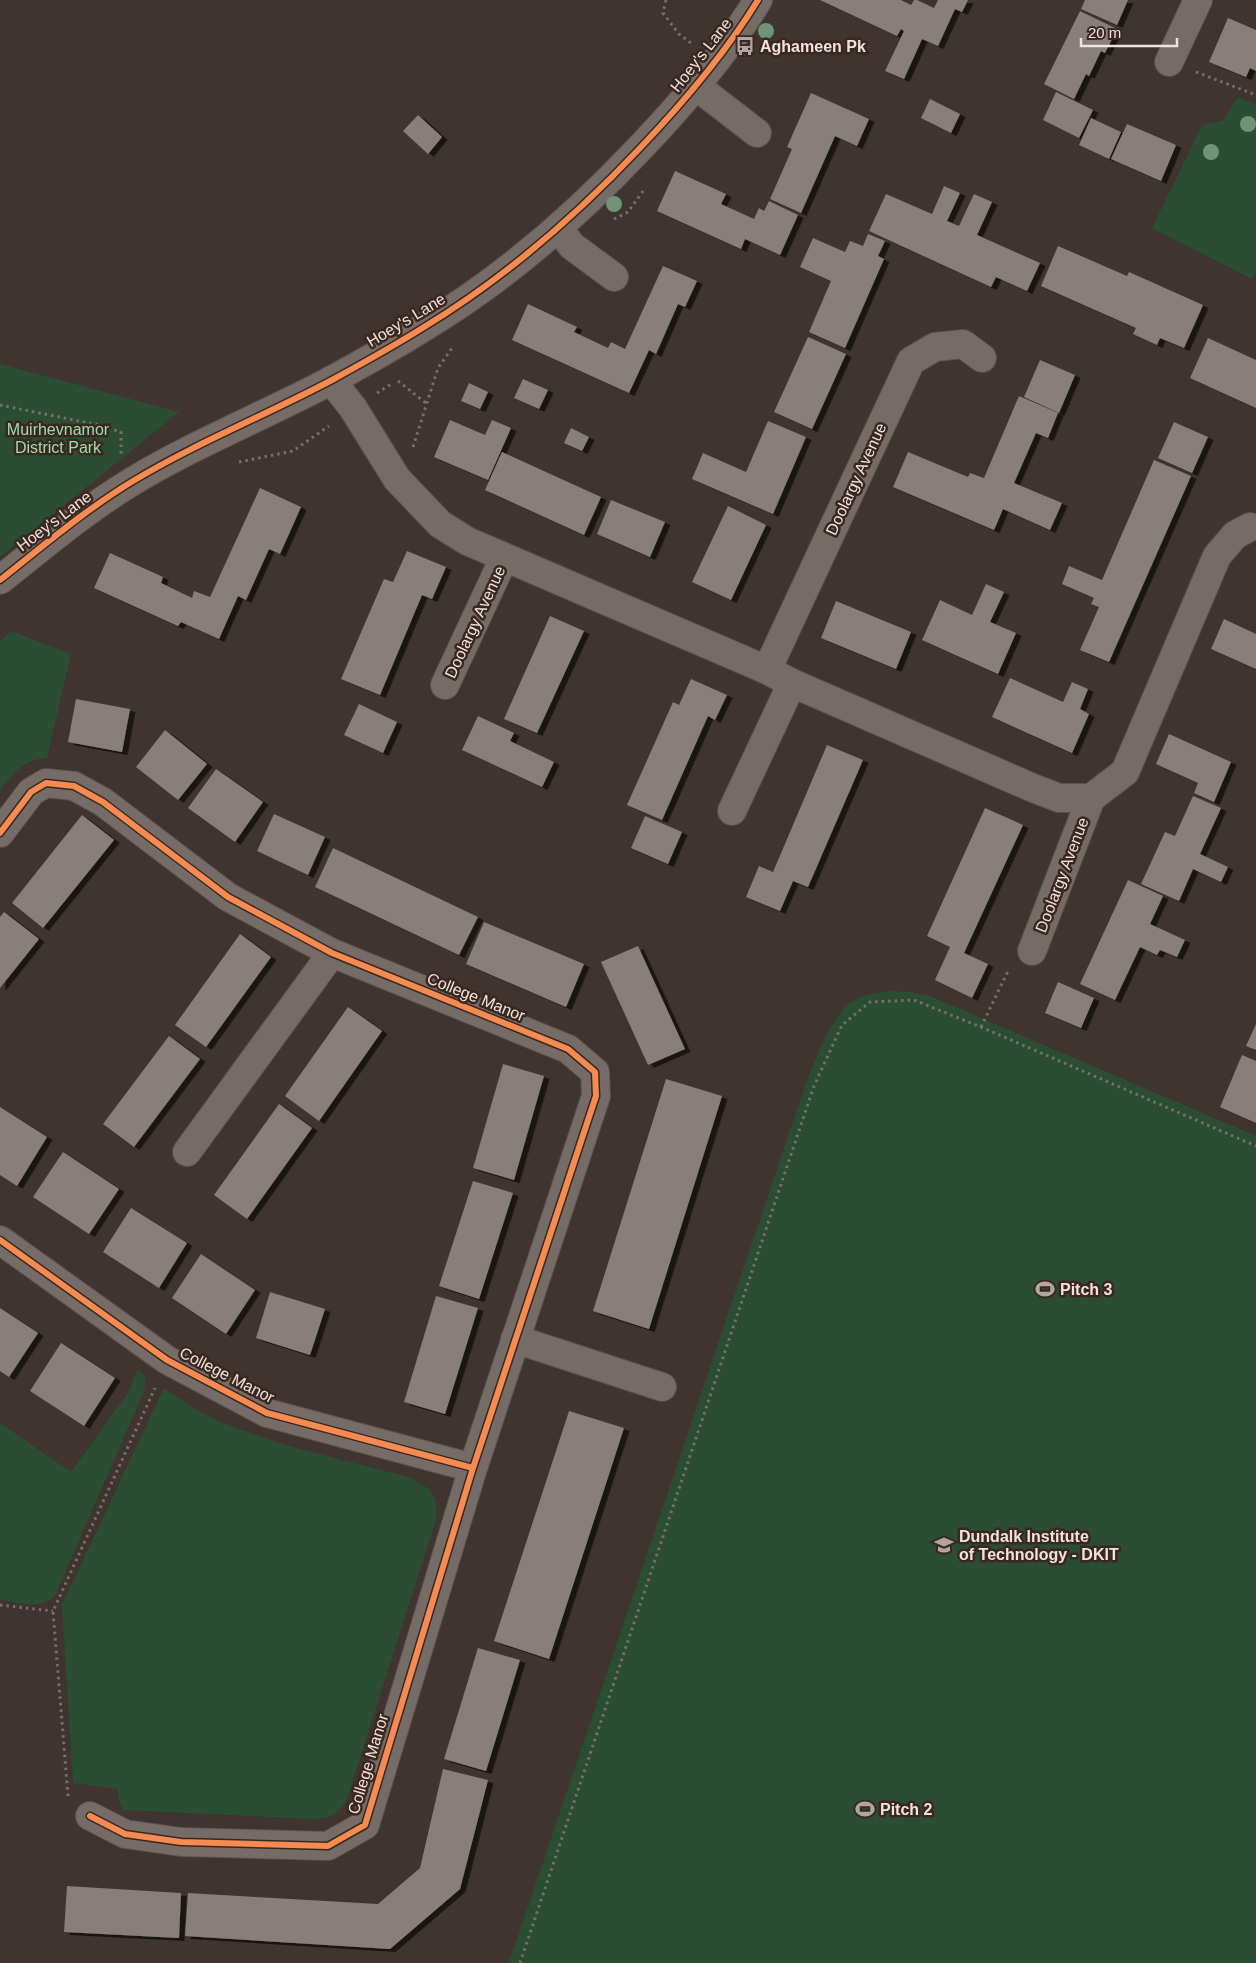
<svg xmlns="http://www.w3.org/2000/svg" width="1256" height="1963" viewBox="0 0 1256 1963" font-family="Arial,sans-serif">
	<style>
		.green { fill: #2b4d33 }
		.building { fill: #887e7a; filter: url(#shadow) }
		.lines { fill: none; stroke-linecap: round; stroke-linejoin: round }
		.street-casing { stroke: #5a514d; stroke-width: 30 }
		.path { stroke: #77706b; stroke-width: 3; stroke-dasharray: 2.5 4; stroke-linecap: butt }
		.street { stroke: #756c68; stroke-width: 28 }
		.cycleway-casing { stroke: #3a271f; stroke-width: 9 }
		.cycleway { stroke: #f68b52; stroke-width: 6 }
		.tree { fill: #719274 }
		.labels { text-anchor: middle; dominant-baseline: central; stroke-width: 5; stroke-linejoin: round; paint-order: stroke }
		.poi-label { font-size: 16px; font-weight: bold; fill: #f0e3de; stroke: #3a271f; text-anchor: start }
		.street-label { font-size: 16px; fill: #f0e3de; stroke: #3a271f }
		.park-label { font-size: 16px; fill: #9adfac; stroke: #3a271f }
	</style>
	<defs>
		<filter id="shadow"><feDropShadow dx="5.5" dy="3" stdDeviation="0" flood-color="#0009"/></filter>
	</defs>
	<rect width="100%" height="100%" fill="#3f342f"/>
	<path class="green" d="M1238 97 1256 104V271L1252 279 1152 228 1202 125 1222 121Z
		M0 364 179 412 0 557Z
		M11 631 71 654 47 758C27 757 11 775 0 790V642Z
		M891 991 910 992 930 996 1256 1136V1963H509L807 1080C817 1058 833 1009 857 999 868 994 879 992 891 991Z
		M137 1369C147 1375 146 1380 144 1391L55 1596C40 1610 19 1602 0 1600V1423L71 1472 130 1390Z
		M164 1388 197 1410 222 1423 292 1447 409 1477C416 1481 427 1486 432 1493 443 1509 431 1535 426 1551L347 1799C339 1813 331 1818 315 1819L123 1810 119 1802 118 1789 73 1783 62 1605Z"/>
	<path class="building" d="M820 0H901L911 5 914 0H917L934 8 938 0H968L962 12 955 9 938 46 922 39 904 79 885 71 904 31 901 29 897 36Z
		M1085 0H1128L1117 25 1081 9Z
		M1080 11 1117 29 1105 53 1101 51 1089 76 1086 74 1074 99 1044 84Z
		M1228 18 1256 30V71L1250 68 1246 77 1209 62Z
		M1056 92 1093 110 1079 138 1043 120Z
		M811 93 869 119 857 146 835 136 801 213 770 199 792 149 787 147Z
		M930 99 960 114 951 133 921 118Z
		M418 115 442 137 428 154 403 131Z
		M1091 118 1121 132 1109 159 1079 145Z
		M1127 124 1176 145 1161 181 1111 159Z
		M675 171 726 194 721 204 754 219 759 208 764 211 769 201 798 215 780 255 745 239 741 249 657 211Z
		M944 186 960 193 947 221 959 226 974 194 992 202 977 235 1040 263 1027 291 996 277 991 287 869 231 886 194 932 214Z
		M868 234 885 241 878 256 884 259 845 348 809 332 831 281 800 267 813 238 845 252 850 241 863 246Z
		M1058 246 1127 276 1129 272 1203 305 1184 348 1160 338 1157 345 1133 334 1136 328 1041 286Z
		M663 266 697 281 685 307 678 304 656 354 649 350 629 393 512 340 528 304 577 327 574 332 608 348 611 342 625 349Z
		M808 337 846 354 812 429 774 412Z
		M1208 338 1256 360V408L1190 378Z
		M1040 360 1075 375 1059 413 1024 397Z
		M523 379 548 390 539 409 514 398Z
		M469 383 488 392 480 409 461 401Z
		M1019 396 1058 413 1048 438 1036 433 1014 483 1062 503 1050 530 1003 509 994 530 893 487 908 452 968 477 970 473 984 478Z
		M450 420 485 435 492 420 511 428 488 480 434 457Z
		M768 421 806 437 773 514 692 479 703 453 746 472Z
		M1174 422 1208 437 1192 473 1158 458Z
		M571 428 589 437 582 451 564 443Z
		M502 452 601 497 584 535 485 490Z
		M1154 460 1191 476 1109 662 1080 650 1099 607 1091 604 1094 598 1062 584 1069 566 1102 580Z
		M260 488 301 507 280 554 269 549 246 600 238 596 219 639 181 622 178 626 94 588 110 553 163 577 161 583 192 598 194 591 210 597Z
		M611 500 665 522 650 557 597 534Z
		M728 506 766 525 731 600 692 582Z
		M407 551 446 567 432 599 422 595 380 695 341 679 384 579 393 582Z
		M986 584 1004 592 990 622 1016 633 998 674 922 640 940 600 972 615Z
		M836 601 911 632 896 669 821 638Z
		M550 616 584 631 537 733 504 719Z
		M1224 619 1256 634V669L1211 649Z
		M1010 678 1063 702 1072 682 1088 689 1080 709 1089 714 1072 753 992 717Z
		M691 679 727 695 715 720 708 716 662 820 627 805 673 702 679 705Z
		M76 699 130 709 122 752 68 742Z
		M359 704 397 722 383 753 344 735Z
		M478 716 514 733 510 741 554 762 542 787 462 750Z
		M165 730 207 764 178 800 136 767Z
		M1169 734 1231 762 1214 802 1194 793 1198 783 1156 764Z
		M827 745 863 760 808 887 793 881 780 911 746 897 759 866 773 872Z
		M216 769 263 802 235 842 188 808Z
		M1193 796 1221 808 1200 854 1228 867 1221 882 1193 869 1179 901 1141 884 1165 832 1175 836Z
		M985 808 1023 825 964 953 988 964 972 998 935 980 950 947 927 936Z
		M274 814 325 837 308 875 257 851Z
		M82 815 114 840 43 928 12 903Z
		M645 816 682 832 668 864 631 848Z
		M333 848 478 917 459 955 315 887Z
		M1128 880 1163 896 1150 924 1185 940 1177 957 1160 950 1157 955 1140 947 1115 1000 1080 984Z
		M4 912 39 939 0 988V917Z
		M484 922 584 964 566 1007 466 964Z
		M240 934 271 957 206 1047 175 1025Z
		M638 946 685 1049 648 1065 601 962Z
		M1058 982 1094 998 1081 1028 1045 1013Z
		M348 1007 382 1031 319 1121 285 1096Z
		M1256 1024V1050L1246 1046Z
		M169 1036 200 1059 134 1147 103 1124Z
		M1242 1055 1256 1061V1123L1220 1107Z
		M503 1064 544 1076 514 1180 473 1168Z
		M666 1079 722 1096 649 1329 593 1311Z
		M279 1104 312 1128 247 1219 214 1195Z
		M0 1107 47 1137 17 1186 0 1175Z
		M63 1152 119 1189 89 1234 33 1197Z
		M473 1181 513 1193 479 1299 439 1286Z
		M131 1208 187 1243 159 1288 103 1252Z
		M201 1254 255 1290 226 1334 172 1298Z
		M270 1292 325 1309 310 1355 256 1338Z
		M436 1296 478 1308 445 1414 404 1402Z
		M0 1308 38 1333 9 1377 0 1371Z
		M61 1343 115 1378 84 1426 30 1391Z
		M569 1411 624 1428 549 1659 494 1641Z
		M478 1648 520 1660 486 1771 444 1759Z
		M443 1769 488 1780 460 1889 390 1949 185 1936 188 1893 378 1904 420 1868Z
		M67 1886 181 1893 179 1938 64 1932Z"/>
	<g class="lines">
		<g class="street-casing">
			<path id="street" d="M1169 62 1198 0
				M696 86 757 133
				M558 228 572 246 614 277
				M331 380 353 408 397 479 440 524 467 541 767 670 792 683 1033 788 1059 798H1091
				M0 580C43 546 85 510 133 481 196 443 266 415 332 380 363 363 394 346 424 327 505 278 576 216 640 148 684 102 725 54 758 0
				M767 670 911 361 935 347 963 344 982 358
				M445 685 504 558
				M732 811 792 683
				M0 833 31 792 46 783 74 786 103 802 228 897 332 953 568 1049 595 1072 596 1096 473 1468
				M1032 951 1091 798 1125 772 1217 556 1235 535 1250 527
				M187 1152 332 953
				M0 1240 167 1360 267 1413 473 1468 365 1825 328 1846 181 1842 125 1834 90 1816
				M515 1339 662 1387"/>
		</g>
		<path class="path" d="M666 0 663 13 679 34 691 43
			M1196 72 1256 95
			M614 219 628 212 643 191
			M398 381 427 404
			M377 393 393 383
			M0 405 99 425 121 432V454
			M413 447 438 368 452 348
			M239 462 293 451 329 426
			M981 1027 1009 969
			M0 1605 53 1611
			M68 1796 53 1611 155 1388
			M520 1963 814 1086 842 1025 870 1002 914 1000 981 1027 1256 1146"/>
		<use href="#street" class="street"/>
		<g class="cycleway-casing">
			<path id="cycleway" d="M0 580C43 546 85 510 133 481 196 443 266 415 332 380 363 363 394 346 424 327 505 278 576 216 640 148 684 102 725 54 758 0
				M0 833 31 792 46 783 74 786 103 802 228 897 332 953 568 1049 595 1072 596 1096 473 1468
				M0 1240 167 1360 267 1413 473 1468 365 1825 328 1846 181 1842 125 1834 90 1816"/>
		</g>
		<use href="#cycleway" class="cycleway"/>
	</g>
	<g class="tree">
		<circle cx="766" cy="31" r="8"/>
		<circle cx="1248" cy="124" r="8"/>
		<circle cx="1211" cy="152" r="8"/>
		<circle cx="614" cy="204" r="8"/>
	</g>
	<defs>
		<g id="bus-bare" transform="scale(1.5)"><path d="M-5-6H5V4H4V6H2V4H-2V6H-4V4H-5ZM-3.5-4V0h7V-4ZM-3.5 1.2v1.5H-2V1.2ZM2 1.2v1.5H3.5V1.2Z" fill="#b2a6a1" stroke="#3a271f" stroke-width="2.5" paint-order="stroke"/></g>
		<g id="stadium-bare" transform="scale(1.5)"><path d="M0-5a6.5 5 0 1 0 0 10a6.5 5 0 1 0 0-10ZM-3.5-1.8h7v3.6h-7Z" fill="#b2a6a1" stroke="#3a271f" stroke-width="2.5" paint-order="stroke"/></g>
		<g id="university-bare" transform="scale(1.5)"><path d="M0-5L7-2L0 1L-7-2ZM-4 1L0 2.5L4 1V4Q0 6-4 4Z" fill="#b2a6a1" stroke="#3a271f" stroke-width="2.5" paint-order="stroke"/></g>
	</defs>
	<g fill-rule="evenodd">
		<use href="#bus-bare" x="745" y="46"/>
		<use href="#stadium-bare" x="1045" y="1289"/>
		<use href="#university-bare" x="944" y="1545"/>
		<use href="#stadium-bare" x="865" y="1809"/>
	</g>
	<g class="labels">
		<g class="poi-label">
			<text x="760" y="46">Aghameen Pk</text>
			<text x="1060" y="1289">Pitch 3</text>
			<text x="959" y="1536">Dundalk Institute<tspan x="959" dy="18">of Technology - DKIT</tspan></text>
			<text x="880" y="1809">Pitch 2</text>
		</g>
		<g class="street-label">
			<text transform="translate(701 55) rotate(-52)">Hoey's Lane</text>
			<text transform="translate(406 320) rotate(-31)">Hoey's Lane</text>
			<text transform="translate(856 479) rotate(-65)">Doolargy Avenue</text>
			<text transform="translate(54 521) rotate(-37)">Hoey's Lane</text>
			<text transform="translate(475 622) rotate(-65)">Doolargy Avenue</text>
			<text transform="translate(1062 875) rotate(-69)">Doolargy Avenue</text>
			<text transform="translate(476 997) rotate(22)">College Manor</text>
			<text transform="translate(227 1375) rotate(27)">College Manor</text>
			<text transform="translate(368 1764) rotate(-73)">College Manor</text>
		</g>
		<g class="park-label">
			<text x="58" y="429">Muirhevnamor<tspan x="58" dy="18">District Park</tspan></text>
		</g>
	</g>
	<path d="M1081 38v8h96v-8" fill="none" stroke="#f0e3de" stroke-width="2.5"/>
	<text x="1088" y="38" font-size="15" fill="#f0e3de" stroke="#3a271f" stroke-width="4" paint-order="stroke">20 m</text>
</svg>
